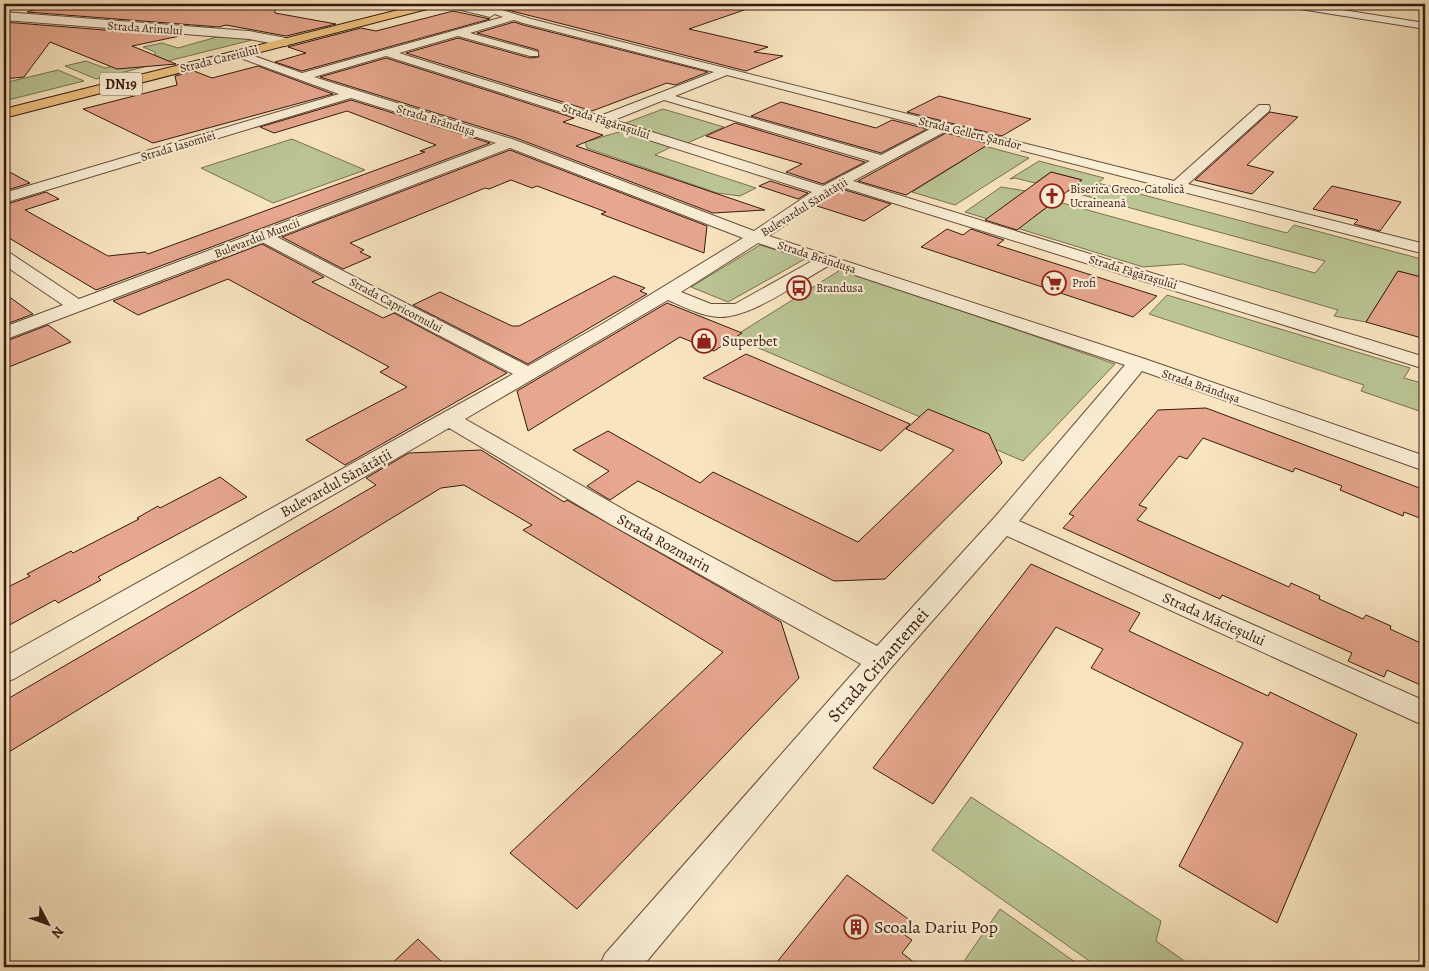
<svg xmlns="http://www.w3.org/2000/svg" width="1429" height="971" viewBox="0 0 1429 971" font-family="Alegreya,serif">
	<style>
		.green { fill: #bbc594; stroke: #7a6f51 }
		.building { fill: #e6a78e; stroke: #38190e }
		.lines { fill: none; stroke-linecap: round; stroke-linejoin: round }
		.minor-casing { stroke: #684c3a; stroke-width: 2 }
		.tertiary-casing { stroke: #684c3a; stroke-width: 2 }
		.primary-casing { stroke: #38190e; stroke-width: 2 }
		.minor { fill: #faeed6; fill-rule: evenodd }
		.tertiary { fill: #faeed6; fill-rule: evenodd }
		.primary { fill: #ecc280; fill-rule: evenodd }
		.labels { text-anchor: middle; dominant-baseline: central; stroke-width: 4.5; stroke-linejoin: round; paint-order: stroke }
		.far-street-label { font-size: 12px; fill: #38190e; stroke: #faeed6 }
		.far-poi-label { font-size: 12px; fill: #38190e; stroke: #faeed6; text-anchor: start }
		.shield { fill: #faeed6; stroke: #72594a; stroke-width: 1 }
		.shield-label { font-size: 14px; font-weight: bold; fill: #38190e }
		.poi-label { font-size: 15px; fill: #38190e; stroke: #faeed6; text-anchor: start }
		.street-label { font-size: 15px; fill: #38190e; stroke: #faeed6 }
		.near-street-label { font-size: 18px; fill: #38190e; stroke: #faeed6 }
		.near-poi-label { font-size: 18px; fill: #38190e; stroke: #faeed6; text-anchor: start }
	</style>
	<rect width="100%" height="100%" fill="#f8e5c0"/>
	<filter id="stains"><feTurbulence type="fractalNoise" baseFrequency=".004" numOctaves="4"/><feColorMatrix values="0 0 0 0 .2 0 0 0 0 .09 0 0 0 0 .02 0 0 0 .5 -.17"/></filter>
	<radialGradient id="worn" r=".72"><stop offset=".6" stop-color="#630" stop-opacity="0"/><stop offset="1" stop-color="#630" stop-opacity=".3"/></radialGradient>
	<path class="green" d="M224 35 260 38 96 79 65 66 86 61 105 68 155 56V52L143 47 162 43 178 48Z
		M58 70 84 81 4 101V83Z
		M663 109 724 127 685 144 623 124Z
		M622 131 671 147 655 155 756 188 740 196 717 193 587 148 585 142Z
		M292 139 365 170 273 203 201 168Z
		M958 139 1029 158 955 205 912 192 967 158Z
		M1039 161 1104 178 1098 183 1287 233 1294 225 1425 260V278L1398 271 1366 322 1334 316 1338 310 1183 264 1143 267 965 212 1001 187 1026 191 1003 207 1034 217 1055 201 1315 273 1325 261 1068 191 1082 180 1051 172 1035 183 1015 178 1010 179Z
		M760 245 805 259 728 302 691 287Z
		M842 269 1115 364 1023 461 733 337Z
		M1167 295 1410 368 1404 378 1425 384V413L1361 391 1364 385 1149 314Z
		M971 797 1161 921 1156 941 1193 967H1098L932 850Z
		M1000 909 1082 967H960Z"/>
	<path class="building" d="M53 4H274L275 13 336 24 286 36 226 25 219 27 27 12Z
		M523 4H749L750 8 689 29 768 47 754 52 783 56 746 71 504 9Z
		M453 11 490 19 302 71 275 62 306 53 288 47 361 28 376 31Z
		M4 22 180 36 132 46 176 64 117 69 50 42 24 77 4 79Z
		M514 22 523 25 708 72 675 85 667 83 592 111 406 53 458 38 530 58 539 57 538 50 477 33Z
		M386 58 574 118 563 122 603 135 576 146 765 210 713 213 516 138 320 77Z
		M258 66 333 94 153 143 83 109 177 85 175 76 194 71 212 78Z
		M939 96 1031 119 1002 136 907 112Z
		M351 100 490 143 96 290 4 235V205L46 192 59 199 25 210 108 256 145 252 148 254 425 152 420 151 436 145 347 111 274 133 260 127Z
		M781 102 876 128 892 120 927 129 881 153 751 116Z
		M1270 112 1298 117 1247 165 1274 172 1252 194 1195 180Z
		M735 123 865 162 823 184 786 172 802 164 706 136Z
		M946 133 989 144 906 195 858 181Z
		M510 150 707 226 704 253 601 214 606 212 537 186 532 188 511 180 489 189 485 188 350 243 364 250 360 252 371 257 343 269 282 237Z
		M4 169 30 183 4 191Z
		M1051 172 1082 180 1017 230 985 220Z
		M770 181 808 193 798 199 759 186Z
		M1332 186 1401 202 1380 231 1354 224 1358 220 1313 209Z
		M842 189 891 204 864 221 817 206Z
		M947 229 963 235 971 229 1004 240 997 245 1157 296 1133 317 921 247Z
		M262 244 324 277 312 282 383 318 394 313 507 373 345 465 306 440 407 387 380 372 389 367 228 279 138 315 113 301Z
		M1398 271 1425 278V339L1366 322Z
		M614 276 645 288 640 291 647 294 528 364 413 305 440 292 512 326H519Z
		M4 293 33 314 4 325Z
		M667 303 742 333 714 351 680 337 528 431 517 391Z
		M48 325 71 342 4 369V342Z
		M746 354 910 424 881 451 703 378Z
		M1206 408 1425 490V520L1404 512 1403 516 1340 490 1342 486 1295 468 1293 472 1203 438 1187 459 1179 456 1139 505 1147 508 1137 520 1289 587 1291 583 1320 596 1319 599 1363 619 1366 615 1391 626 1390 629 1425 645V687L1387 670 1384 677 1348 661 1352 653 1222 595 1220 599 1063 528 1074 516 1069 514 1158 410Z
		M928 409 989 434 1002 463 885 579 834 581 638 481 610 500 587 486 609 471 573 450 608 431 700 483 713 472 858 542 954 450 906 429Z
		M481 450 564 502 567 500 781 622 799 678 577 909 510 853 723 652 523 530 532 525 464 485 441 488 4 755V701L376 485 366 478 409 453Z
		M220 477 247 497 98 577 101 580 58 603 55 600 4 628V589L30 576 27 574 71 551 73 553 139 519 137 518 158 506 160 508Z
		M1031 564 1140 613 1129 631 1268 696 1270 692 1357 734 1277 923 1179 866 1243 743 1091 668 1103 649 1056 627 933 804 873 768Z
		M847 875 911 921 902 933 912 940 902 953 920 967H773Z
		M418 939 447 967H388Z"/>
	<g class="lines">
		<g class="minor-casing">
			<path id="minor" d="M436 4H454L478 8 469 4H483L531 19 1174 181 1259 105H1269L1270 108 1269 111 1188 184 1425 244V254L946 131 853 181 1425 357V369L842 187 769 236 1145 359 1425 456V471L1142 371 1019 521 1425 701V726L1007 536 890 669 642 967H599L605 954 861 664 610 524 449 428 14 679 4 682V657L513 374 262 242 4 340V327L63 305 4 265V252L10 253 79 299 496 143 351 98 4 203V193L339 94 235 56V52H243L302 73 503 17 495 14 490 17ZM514 20 523 23 714 72 600 116 399 53 458 36 530 56H538V52L470 33ZM386 56 812 192 754 231 515 140 314 77ZM727 75 932 128 881 155 675 96ZM664 100 870 161 823 186 614 120ZM510 148 743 238 604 323 528 366 277 237ZM758 243 812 261 735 304H711L681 292ZM828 266 1125 365 994 518 877 646 628 512 465 419 668 300C684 307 701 316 719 317 751 318 799 282 828 266Z
				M1283 4H1305L1425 23V29L1288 7Z"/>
		</g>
		<g class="tertiary-casing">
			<path id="tertiary" d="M4 12 249 31 286 38 292 42 286 46 249 39 4 20Z"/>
		</g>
		<g class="primary-casing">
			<path id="primary" d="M422 4H441L439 6 4 118V109Z"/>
		</g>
		<use href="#minor" class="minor"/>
		<use href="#tertiary" class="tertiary"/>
		<use href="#primary" class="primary"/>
	</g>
	<defs>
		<g id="church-ring" transform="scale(1.25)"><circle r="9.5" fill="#faeed6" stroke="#8f2418" stroke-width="1.5"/><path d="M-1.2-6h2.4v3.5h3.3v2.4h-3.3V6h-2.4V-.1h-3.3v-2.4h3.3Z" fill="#8f2418"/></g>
		<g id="supermarket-ring" transform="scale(1.25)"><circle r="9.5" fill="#faeed6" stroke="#8f2418" stroke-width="1.5"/><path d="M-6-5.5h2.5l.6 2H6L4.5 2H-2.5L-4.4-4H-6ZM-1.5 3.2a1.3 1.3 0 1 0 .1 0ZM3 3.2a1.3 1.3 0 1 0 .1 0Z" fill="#8f2418"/></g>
		<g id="bus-ring" transform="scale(1.25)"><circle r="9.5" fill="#faeed6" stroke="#8f2418" stroke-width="1.5"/><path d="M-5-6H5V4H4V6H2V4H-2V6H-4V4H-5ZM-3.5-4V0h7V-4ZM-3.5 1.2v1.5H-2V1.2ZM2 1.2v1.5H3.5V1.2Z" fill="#8f2418"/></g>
		<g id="shop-ring" transform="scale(1.25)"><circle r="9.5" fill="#faeed6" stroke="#8f2418" stroke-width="1.5"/><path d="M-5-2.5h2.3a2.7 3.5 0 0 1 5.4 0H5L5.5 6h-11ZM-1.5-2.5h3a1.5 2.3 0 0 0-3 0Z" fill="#8f2418"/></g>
		<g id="building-ring" transform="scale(1.25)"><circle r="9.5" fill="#faeed6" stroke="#8f2418" stroke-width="1.5"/><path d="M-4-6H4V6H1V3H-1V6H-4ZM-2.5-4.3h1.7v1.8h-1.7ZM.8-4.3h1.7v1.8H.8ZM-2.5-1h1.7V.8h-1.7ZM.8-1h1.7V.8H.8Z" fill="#8f2418"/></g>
	</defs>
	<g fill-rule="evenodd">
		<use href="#church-ring" x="1052" y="196"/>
		<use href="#supermarket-ring" x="1054" y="283"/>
		<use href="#bus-ring" x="799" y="288"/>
		<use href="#shop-ring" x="704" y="341"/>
		<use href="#building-ring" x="856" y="927"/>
	</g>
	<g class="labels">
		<g class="far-street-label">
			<text transform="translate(145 28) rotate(4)">Strada Arinului</text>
			<text transform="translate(219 59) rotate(-14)">Strada Careiului</text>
			<text transform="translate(436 120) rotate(17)">Strada Brândușa</text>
			<text transform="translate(606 121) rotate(18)">Strada Făgărașului</text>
			<text transform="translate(970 133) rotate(14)">Strada Gellert Șandor</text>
			<text transform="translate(178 146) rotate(-17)">Strada Iasomiei</text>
			<text transform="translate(804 207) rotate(-32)">Bulevardul Sănătății</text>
			<text transform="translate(257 238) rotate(-21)">Bulevardul Muncii</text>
			<text transform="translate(817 257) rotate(18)">Strada Brândușa</text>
			<text transform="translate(1133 272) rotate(17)">Strada Făgărașului</text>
			<text transform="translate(396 305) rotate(28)">Strada Capricornului</text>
			<text transform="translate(1201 386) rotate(19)">Strada Brândușa</text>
		</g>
		<g class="far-poi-label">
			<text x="1070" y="189">Biserica Greco-Catolică<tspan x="1070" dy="14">Ucraineană</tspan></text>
			<text x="1072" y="283">Profi</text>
			<text x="816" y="288">Brandusa</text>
		</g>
		<rect class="shield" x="100" y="72.5" width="42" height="23" rx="4"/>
		<g class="shield-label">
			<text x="121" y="84">DN19</text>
		</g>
		<g class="poi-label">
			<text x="722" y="341">Superbet</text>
		</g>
		<g class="street-label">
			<text transform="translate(336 483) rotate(-29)">Bulevardul Sănătății</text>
			<text transform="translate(664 543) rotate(29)">Strada Rozmarin</text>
			<text transform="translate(1214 619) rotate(24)">Strada Măcieșului</text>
		</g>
		<g class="near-street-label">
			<text transform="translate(878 665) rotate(-49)">Strada Crizantemei</text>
		</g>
		<g class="near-poi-label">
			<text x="874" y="927">Scoala Dariu Pop</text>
		</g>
	</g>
	<rect width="1429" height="971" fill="none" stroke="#f8e5c0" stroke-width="20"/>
	<rect x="5" y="5" width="1419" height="961" fill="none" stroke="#38190e" stroke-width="2.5"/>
	<rect x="10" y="10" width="1409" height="951" fill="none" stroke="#38190e"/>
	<g transform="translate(48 924) rotate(131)" stroke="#faeed6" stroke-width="4" paint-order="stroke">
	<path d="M0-4L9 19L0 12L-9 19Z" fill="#38190e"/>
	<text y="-8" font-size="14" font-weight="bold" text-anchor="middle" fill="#38190e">N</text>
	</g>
	<rect width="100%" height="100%" filter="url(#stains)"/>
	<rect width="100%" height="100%" fill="url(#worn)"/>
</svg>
